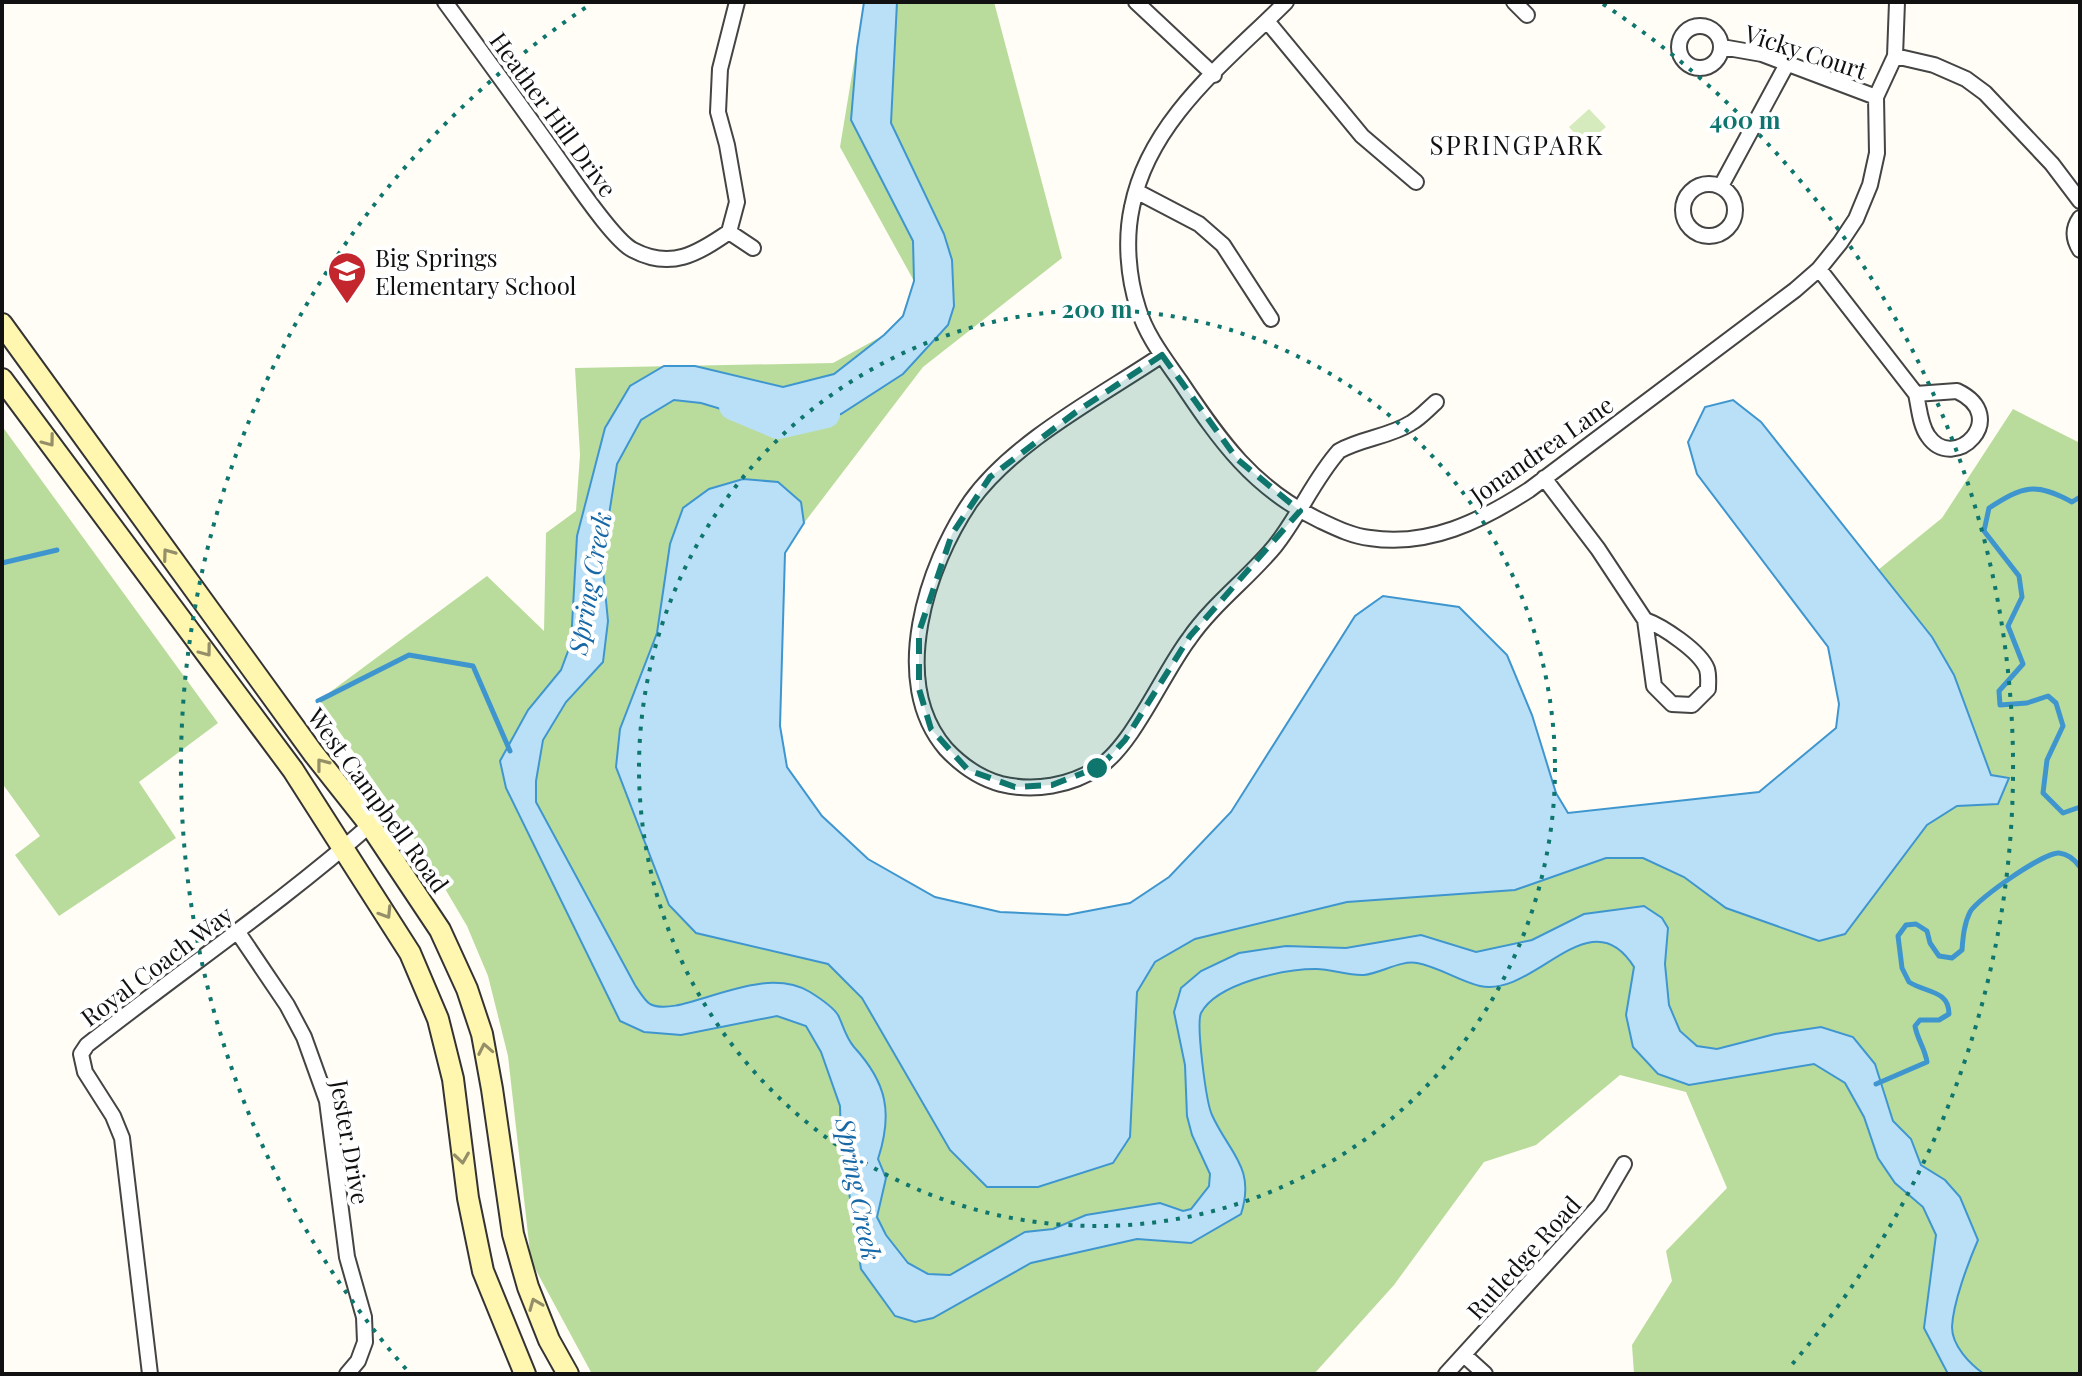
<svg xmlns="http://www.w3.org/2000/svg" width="2082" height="1376" viewBox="0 0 2082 1376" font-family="'Playfair Display',serif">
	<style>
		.green { fill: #d5ebbd }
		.forest { fill: #b9dc9c }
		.water { fill: #b9e0f7; stroke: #3f96cf; stroke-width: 2 }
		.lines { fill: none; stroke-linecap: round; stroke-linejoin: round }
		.stream { stroke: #3f96cf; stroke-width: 5 }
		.river { stroke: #b9e0f7; stroke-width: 28 }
		.minor-casing { stroke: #444; stroke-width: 18 }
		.secondary-casing { stroke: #333; stroke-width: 24 }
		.minor { stroke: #fff; stroke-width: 14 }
		.secondary { stroke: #fff6b0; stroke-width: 20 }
		.oneway { stroke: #948f68 }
		.marked { fill: #0f766e; fill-opacity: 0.2; stroke: #0f766e; stroke-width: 6; stroke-dasharray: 16 10; stroke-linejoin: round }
		.ring { fill: none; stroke: #0f766e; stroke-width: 4; stroke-dasharray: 4 8 }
		.labels { text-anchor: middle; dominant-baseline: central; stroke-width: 8; stroke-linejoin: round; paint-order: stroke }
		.street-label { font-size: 24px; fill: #111; stroke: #fff }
		.poi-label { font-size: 24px; fill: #111; stroke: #fff; text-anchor: start }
		.neighbourhood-label { font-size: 26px; letter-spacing: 2px; fill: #111; stroke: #fff }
		.water-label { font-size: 26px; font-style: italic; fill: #1768a6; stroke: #fff }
		.centre { fill: #0f766e; stroke: #fff; stroke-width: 4 }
		.ring-label { font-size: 24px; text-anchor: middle; font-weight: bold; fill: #0f766e; stroke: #fff; stroke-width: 8; stroke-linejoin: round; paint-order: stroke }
	</style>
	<rect width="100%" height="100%" fill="#fffdf5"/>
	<path class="green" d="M1589 109 1606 127 1585 145 1569 127Z"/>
	<path class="forest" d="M864 2H994L1062 258 923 367 804 523 801 502 777 482 742 479 709 489 670 544 657 633 620 729 696 933 828 964 862 998 950 1150 988 1187H1038L1130 1137 1137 992 1155 962 1194 939 1347 902 1515 890 1606 858H1643L1684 877 1726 908 1845 934 1927 825 1957 806 1998 803 2008 778 1991 775 1954 675 1932 637 1878 570 1942 518 2013 409 2080 443V1374H1634L1632 1345 1672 1281 1666 1251 1727 1188 1686 1092 1620 1075 1536 1145 1484 1162 1394 1285 1314 1374H592L531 1261 508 1056 488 976 467 926 424 853 318 701 487 576 544 631 546 533 576 511 580 455 575 368 833 363 884 335 902 316 914 281 840 147Z
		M2 426 218 723 139 782 176 838 59 916 15 855 40 836 2 783Z"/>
	<path class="water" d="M864 2H897L891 123 944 234 952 260 954 306 948 325 903 374 841 414 803 424 751 418 701 403 674 400 641 420 617 464 602 559 608 621 603 662 566 702 543 740 536 781V802L635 985C639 991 645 1001 650 1004 681 1020 758 961 810 992 818 997 833 1007 838 1015 844 1027 845 1036 854 1047 887 1083 893 1113 878 1159L886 1178 877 1217 886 1235 908 1263 928 1274 950 1275 1025 1232 1053 1229 1086 1215 1160 1203 1183 1211 1191 1209 1209 1186 1210 1174 1192 1135 1187 1116 1185 1065 1174 1012 1181 988 1201 971 1239 953 1286 946 1346 948 1421 935 1476 952 1532 940 1584 914 1644 906 1662 918 1668 928 1665 964 1669 1005 1680 1031 1697 1046 1717 1049 1775 1034 1821 1027 1853 1037 1875 1064 1893 1121 1911 1139 1921 1165 1945 1180 1960 1197 1978 1240C1968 1263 1953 1303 1952 1327 1952 1346 1970 1364 1984 1374H1948L1924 1328 1936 1235 1923 1207 1895 1183 1878 1158 1864 1117 1845 1083 1814 1064 1689 1085 1658 1074 1633 1047 1626 1015 1634 967C1590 896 1535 998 1480 986 1459 981 1439 967 1417 963 1401 960 1381 973 1364 975 1348 976 1332 969 1316 969 1285 969 1217 983 1201 1013 1196 1024 1206 1102 1212 1115 1229 1153 1256 1167 1241 1214L1191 1243 1137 1239 1031 1263 933 1318 915 1322 895 1316 861 1269 841 1141 840 1106 821 1052 806 1026 777 1016 681 1035 644 1032 620 1021 506 788 500 761 528 710 561 670 571 643 577 536 605 428 630 386 664 366H695L783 387 834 374 884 335 903 316 914 281 913 241 851 120 857 48Z
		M1733 400 1761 422 1932 637 1954 675 1991 775 2009 778 1998 804 1957 806 1927 825 1845 934 1819 941 1726 908 1684 877 1643 858H1606L1515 890 1347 902 1195 939 1155 962 1137 992 1130 1137 1113 1163 1038 1187H987L950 1150 862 998 828 964 696 933 669 905 616 767 620 729 657 633 670 544 683 508 709 489 743 479 778 482 801 502 804 523 785 553 780 726 787 767 822 816 868 859 935 897 1000 912 1067 915 1130 903 1169 877 1231 812 1355 616 1383 596 1459 607 1507 655 1532 715 1556 793 1568 813 1759 792 1836 728 1839 704 1828 647 1697 474 1688 442 1705 407Z"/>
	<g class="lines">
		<path class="stream" d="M2080 497 2072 502C2035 482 2023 486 1989 508L1984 531 2019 576 2022 597 2008 626 2023 664 1999 691 2000 705 2027 703 2048 696 2056 703 2063 726 2047 760 2043 793 2063 813 2080 807
			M2 563 57 550
			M318 701 409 655 473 666 510 751
			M1876 1084 1927 1062C1925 1048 1917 1039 1915 1026L1920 1020H1939L1949 1014C1949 990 1926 993 1909 982L1902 968 1898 936 1906 925 1916 924 1927 931 1930 943 1939 956 1952 958 1962 950C1963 937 1964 924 1970 912 1977 899 2044 852 2059 853 2069 854 2075 860 2080 867"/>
		<path class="river" d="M733 406 778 425 826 414"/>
		<g class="minor-casing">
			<path id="minor" d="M445 2C486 58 527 114 567 171 580 189 615 241 633 250 671 270 697 254 729 232L737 202 727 145 718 112 720 69 737 2
				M1136 2 1214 75
				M1286 2C1227 61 1149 120 1132 207 1125 239 1128 277 1138 308 1146 335 1164 358 1180 381 1220 441 1253 488 1319 520 1336 528 1352 536 1370 538 1429 547 1481 521 1529 490L1795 290 1819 269 1840 243 1856 219 1870 185 1877 153 1876 97 1895 56 1897 2
				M1514 2 1527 15
				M1267 21 1362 136 1416 182
				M1679 47a21 21 0 1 1 42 0a21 21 0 1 1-42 0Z
				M1722 47 1762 54 1876 97
				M1895 56 1934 65 1966 79 1985 93 2052 164 2080 201
				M1683 210a26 26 0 1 1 52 0a26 26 0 1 1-52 0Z
				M1721 186 1787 64
				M1136 191 1199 224 1223 245 1271 319
				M2080 218C2073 228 2073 239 2080 250
				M729 232 753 248
				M1819 269 1916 394
				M1162 355C1101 396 1014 441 971 501 927 565 888 682 946 749 961 765 979 778 1001 784 1034 792 1071 786 1099 767 1133 745 1163 673 1189 639 1213 604 1249 578 1275 546 1299 516 1314 479 1339 451 1362 438 1389 437 1411 423 1420 418 1428 409 1436 402
				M1957 391C2012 417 1954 474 1928 436 1920 425 1919 407 1916 394Z
				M1544 478 1598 549 1645 620C1662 626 1700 651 1707 669 1709 676 1708 682 1708 689L1692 705 1672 704 1654 686 1645 620
				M237 931 287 1005 304 1037 327 1101 347 1257 364 1317 365 1342 358 1361 347 1374
				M1464 1355 1485 1374
				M150 1374 122 1138 113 1116 85 1072 81 1054 87 1045C181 971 280 904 370 825
				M1446 1374 1600 1205 1624 1164"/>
		</g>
		<g class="secondary-casing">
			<path id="secondary" d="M2 324 313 753 370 825 440 930 467 989 482 1034 492 1089 513 1234 528 1287 549 1340 568 1374
				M2 379 293 770 410 953 438 1019 453 1079 468 1198 483 1271 525 1374"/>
		</g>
		<use href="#minor" class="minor"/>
		<use href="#secondary" class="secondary"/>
	</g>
	<defs><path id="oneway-chevron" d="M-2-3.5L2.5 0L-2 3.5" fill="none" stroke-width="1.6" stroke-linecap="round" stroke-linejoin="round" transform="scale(2)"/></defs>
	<g class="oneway">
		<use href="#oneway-chevron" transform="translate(49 441) rotate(53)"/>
		<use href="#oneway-chevron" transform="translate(168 554) rotate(-126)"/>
		<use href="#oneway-chevron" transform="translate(206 651) rotate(53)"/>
		<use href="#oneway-chevron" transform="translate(322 764) rotate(-128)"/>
		<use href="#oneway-chevron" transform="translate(386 913) rotate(58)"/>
		<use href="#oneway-chevron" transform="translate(485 1049) rotate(-101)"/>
		<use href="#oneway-chevron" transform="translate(462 1158) rotate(82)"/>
		<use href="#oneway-chevron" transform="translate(535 1304) rotate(-112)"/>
	</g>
	<path class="marked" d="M1162 355 1237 459 1300 511 1190 636 1125 740 1101 766 1052 785 1015 787 968 770 931 729 919 689V632L952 534 990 477 1076 412Z"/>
	<g class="ring">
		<circle cx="1097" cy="768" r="458"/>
		<path d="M406 1369A916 916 0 0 1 591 4M1603 4A916 916 0 0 1 1788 1369"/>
	</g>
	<defs>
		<g id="school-pin" transform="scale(2)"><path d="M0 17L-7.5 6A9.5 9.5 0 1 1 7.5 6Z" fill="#c4262e" stroke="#fff"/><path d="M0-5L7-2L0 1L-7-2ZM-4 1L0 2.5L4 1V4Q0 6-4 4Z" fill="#fff"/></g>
	</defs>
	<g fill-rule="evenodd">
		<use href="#school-pin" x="347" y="271"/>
	</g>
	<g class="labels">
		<g class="street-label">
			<text transform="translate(1806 51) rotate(18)">Vicky Court</text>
			<text transform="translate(554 114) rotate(54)">Heather Hill Drive</text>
			<text transform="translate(1541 449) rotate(-35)">Jonandrea Lane</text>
			<text transform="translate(379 800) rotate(54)">West Campbell Road</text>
			<text transform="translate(156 965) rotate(-37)">Royal Coach Way</text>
			<text transform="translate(351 1142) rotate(80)">Jester Drive</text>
			<text transform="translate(1523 1257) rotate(-48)">Rutledge Road</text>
		</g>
		<g class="poi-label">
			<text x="375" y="257">Big Springs<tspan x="375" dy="28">Elementary School</tspan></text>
		</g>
		<g class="neighbourhood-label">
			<text x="1517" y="144">SPRINGPARK</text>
		</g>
		<g class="water-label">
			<text transform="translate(589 583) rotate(-80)">Spring Creek</text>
			<text transform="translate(859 1189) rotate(79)">Spring Creek</text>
		</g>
	</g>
	<circle cx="1097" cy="768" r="12" class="centre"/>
	<g class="ring-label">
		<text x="1745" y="129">400 m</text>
		<text x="1097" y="318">200 m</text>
	</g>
	<rect width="2082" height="1376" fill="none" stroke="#111111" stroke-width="8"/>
</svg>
